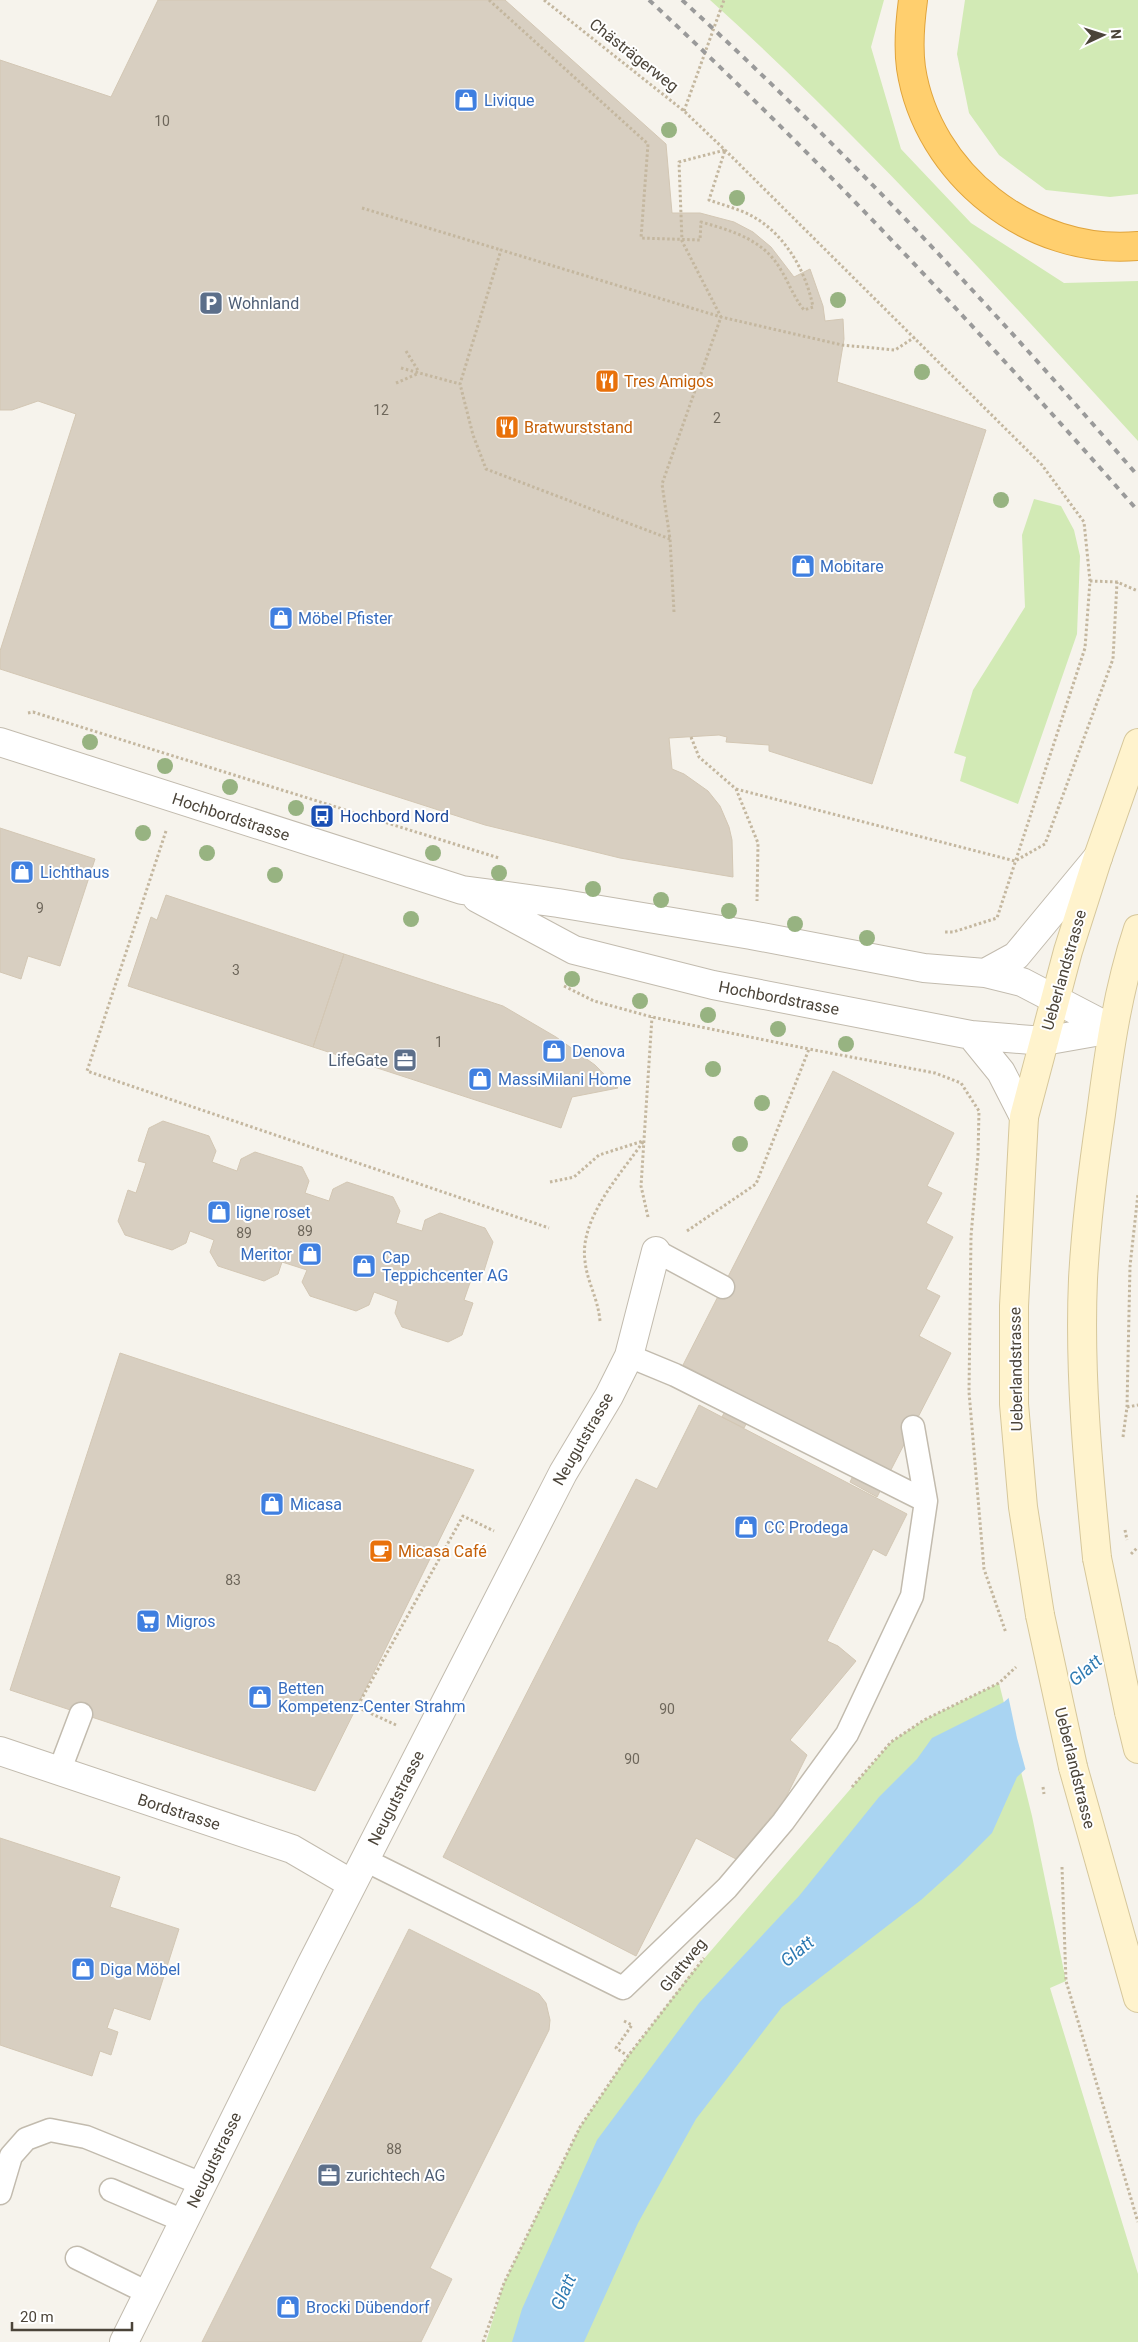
<svg xmlns="http://www.w3.org/2000/svg" width="1138" height="2342" viewBox="0 0 1138 2342" font-family="Roboto,sans-serif">
	<style>
		.green { fill: #d2eab5 }
		.water { fill: #a9d4f2 }
		.pier { fill: #f6f3ec }
		.building { fill: #d8cfc1; stroke: #d3c7b4 }
		.lines { fill: none; stroke-linecap: round; stroke-linejoin: round }
		.service-casing { stroke: #c2bbae; stroke-width: 25 }
		.minor-casing { stroke: #c2bbae; stroke-width: 30 }
		.secondary-casing { stroke: #d6c79b; stroke-width: 30 }
		.motorway-casing { stroke: #e0a43c; stroke-width: 30 }
		.path { stroke: #c4b79f; stroke-width: 3; stroke-dasharray: 2.5 2.5; stroke-linecap: butt }
		.service { stroke: #fff; stroke-width: 22 }
		.minor { stroke: #fff; stroke-width: 28 }
		.secondary { stroke: #fff3cd; stroke-width: 28 }
		.motorway { stroke: #ffcf6e; stroke-width: 28 }
		.rail { stroke: #9a9a9a; stroke-width: 4; stroke-dasharray: 6 6; stroke-linecap: butt }
		.secondary-bridge-casing { stroke: #d6c79b; stroke-width: 30; stroke-linecap: butt }
		.path-bridge { stroke: #c4b79f; stroke-width: 3; stroke-dasharray: 2.5 2.5; stroke-linecap: butt }
		.secondary-bridge { stroke: #fff3cd; stroke-width: 28 }
		.tree { fill: #97b381 }
		.labels { text-anchor: middle; dominant-baseline: central; stroke-width: 4; stroke-linejoin: round; paint-order: stroke }
		.number-label { font-size: 14px; fill: #6e675b }
		.street-label { font-size: 16px; fill: #4b4439; stroke: #fff }
		.shop-label { font-size: 16px; fill: #366cbe; stroke: #fff; text-anchor: start }
		.service-label { font-size: 16px; fill: #4e5e75; stroke: #fff; text-anchor: start }
		.food-label { font-size: 16px; fill: #c56008; stroke: #fff; text-anchor: start }
		.transit-label { font-size: 16px; fill: #164399; stroke: #fff; text-anchor: start }
		.water-label { font-size: 18px; font-style: italic; fill: #2e7ab2; stroke: #fff }
	</style>
	<rect width="100%" height="100%" fill="#f6f3ec"/>
	<path class="green" d="M710 0H884L871 47 901 149 971 223 1064 283 1138 281V441C1000 290 862 137 710 0Z
		M965 0H1138V194L1110 197 1046 190 999 155 969 113 957 54Z
		M1034 499 1061 506 1074 530 1080 556 1077 634 1018 804 960 781 966 757 954 753 973 690 1025 607 1022 535Z
		M999 1683 1032 1816 1066 1981 1050 1988 1138 2274V2342H486L504 2283 580 2127 628 2056 690 1975 891 1742 924 1720Z"/>
	<path class="water" d="M1138 1584V1664L1017 1777 992 1833 960 1865 921 1900 782 2007 696 2119 638 2223 584 2342H512L522 2309 597 2140 699 2003 799 1896 879 1797 917 1759 932 1738 1004 1702Z"/>
	<path class="pier" d="M1138 1582V1668L1026 1771 1017 1738 1008 1695Z"/>
	<path class="building" d="M158 0H505L666 144 672 213H700L734 222 753 232 771 247 794 277 810 269 823 306 825 321 843 319 844 339 837 382 986 430 872 784 769 751V745L726 742 727 737 719 735 669 738 672 769 684 774 708 791 720 806 729 827 732 840 733 877 620 858 485 825 0 669V651L76 414 38 401 12 410H0V60L111 97Z
		M0 828 95 859 60 966 28 956 21 979 0 972Z
		M166 895 344 954 313 1047 128 986 151 917 157 920Z
		M344 954 503 1006 556 1037 595 1065 618 1088 572 1097 561 1128 313 1047Z
		M833 1071 954 1133 927 1186 942 1193 926 1223 953 1237 926 1289 940 1296 919 1336 951 1353 877 1497 850 1482 862 1458 757 1403 744 1428 722 1417 735 1392 683 1365Z
		M163 1121 209 1136 216 1151 212 1162 237 1171 241 1159 255 1152 302 1167 309 1181 305 1193 329 1201 333 1189 347 1182 393 1197 400 1211 396 1223 422 1231 425 1220 440 1213 485 1228 493 1242 483 1274 474 1271 464 1300 473 1303 462 1335 448 1342 402 1327 395 1313 398 1301 374 1292 369 1305 356 1311 310 1296 302 1282 307 1270 282 1262 278 1274 264 1281 218 1266 210 1252 214 1240 190 1231 186 1243 172 1250 125 1235 118 1221 128 1190 136 1193 146 1163 138 1161 149 1128Z
		M120 1353 474 1470 315 1791 10 1690Z
		M699 1405 907 1514 886 1556 873 1549 827 1641 838 1646 856 1661 790 1740 807 1755 784 1801 736 1859 696 1838 636 1956 443 1857 636 1479 657 1489Z
		M0 1838 120 1877 110 1907 179 1929 150 2020 114 2008 107 2028 118 2032 111 2055 100 2051 92 2076 0 2045Z
		M409 1929 539 1994 546 2003 550 2020 549 2030 430 2268 452 2279 421 2342H202Z"/>
	<g class="lines">
		<g class="service-casing">
			<path id="service" d="M656 1251 723 1287
				M629 1356 675 1375 926 1501 913 1427
				M59 1772 81 1714
				M365 1860 623 1988 727 1888 783 1822 847 1734 912 1596 926 1501
				M111 2190 184 2221
				M0 2193 11 2156 26 2139 50 2130 86 2137 202 2184
				M77 2258 148 2293"/>
		</g>
		<g class="minor-casing">
			<path id="minor" d="M0 742 462 890 558 903 751 935 924 968 985 973 1022 982 1112 1029
				M477 898 574 950 713 985 971 1035 1044 1041 1112 1029
				M985 973 1016 956 1098 857
				M971 1035 1001 1072 1024 1117
				M0 1751 292 1849 352 1884
				M124 2342 311 1965 563 1473 609 1396 629 1356 656 1251"/>
		</g>
		<g class="secondary-casing">
			<path id="secondary" d="M1097 1558C1088 1466 1079 1372 1083 1279 1086 1224 1093 1168 1101 1114 1109 1051 1118 989 1138 929
				M1040 1615 1023 1507 1014 1404V1306L1024 1117 1068 951 1098 857 1138 743
				M1129 1712 1138 1749
				M1073 1767 1138 1998"/>
		</g>
		<g class="motorway-casing">
			<path id="motorway" d="M913 0C910 22 908 46 911 68 927 174 1031 256 1138 246"/>
		</g>
		<path class="path" d="M489 0 648 144 641 238 700 240 701 222C733 231 764 240 781 270 790 285 793 296 804 310L813 307C806 271 785 234 752 216 739 209 723 205 709 200L725 150
			M544 0 684 111 725 150 1042 465 1084 522 1090 581 1085 648 997 918 953 932H943
			M684 111 724 0
			M362 208 501 250
			M406 351 419 372
			M401 368 460 384
			M396 383 419 373
			M670 539 486 469 473 435 460 384 501 250 721 317 842 345 895 350 915 337
			M1090 581 1117 582 1138 591
			M674 612 670 539 662 484 721 317 682 241 679 162 725 150
			M28 713 33 712 499 858
			M691 737 699 757 736 789 758 843 757 901
			M736 789 1015 861 1045 844 1113 659 1117 582
			M166 831 87 1071 549 1228
			M564 986 594 1001 652 1017 809 1049
			M550 1182 574 1177 599 1155 643 1141
			M648 1217 641 1186 652 1017
			M687 1231 756 1184 809 1049 935 1073 961 1083 979 1111 978 1155 971 1236 969 1392 984 1569 1006 1633
			M600 1321C598 1298 587 1282 585 1261 579 1219 620 1175 643 1142
			M1127 1407 1138 1405
			M1123 1437 1127 1407 1130 1266 1138 1194
			M1131 1554 1138 1547
			M396 1725 357 1707 463 1516 494 1531
			M852 1787 891 1742 924 1720 999 1683 1016 1667
			M1062 1867 1066 1981 1138 2222
			M624 2021 632 2025 616 2048 628 2056
			M483 2342 504 2283 580 2127 628 2056 704 1958"/>
		<use href="#service" class="service"/>
		<use href="#minor" class="minor"/>
		<use href="#secondary" class="secondary"/>
		<use href="#motorway" class="motorway"/>
		<path class="rail" d="M649 0C822 160 983 334 1138 511
			M682 0C844 148 995 310 1138 476"/>
		<g class="secondary-bridge-casing">
			<path id="secondary-bridge" d="M1097 1558 1129 1712
				M1040 1615 1073 1767"/>
		</g>
		<path class="path-bridge" d="M1125 1530 1127 1540
			M1043 1787 1044 1794"/>
		<use href="#secondary-bridge" class="secondary-bridge"/>
	</g>
	<g class="tree">
		<circle cx="669" cy="130" r="8"/>
		<circle cx="737" cy="198" r="8"/>
		<circle cx="838" cy="300" r="8"/>
		<circle cx="922" cy="372" r="8"/>
		<circle cx="1001" cy="500" r="8"/>
		<circle cx="90" cy="742" r="8"/>
		<circle cx="165" cy="766" r="8"/>
		<circle cx="230" cy="787" r="8"/>
		<circle cx="296" cy="808" r="8"/>
		<circle cx="143" cy="833" r="8"/>
		<circle cx="207" cy="853" r="8"/>
		<circle cx="433" cy="853" r="8"/>
		<circle cx="499" cy="873" r="8"/>
		<circle cx="275" cy="875" r="8"/>
		<circle cx="593" cy="889" r="8"/>
		<circle cx="661" cy="900" r="8"/>
		<circle cx="729" cy="911" r="8"/>
		<circle cx="411" cy="919" r="8"/>
		<circle cx="795" cy="924" r="8"/>
		<circle cx="867" cy="938" r="8"/>
		<circle cx="572" cy="979" r="8"/>
		<circle cx="640" cy="1001" r="8"/>
		<circle cx="708" cy="1015" r="8"/>
		<circle cx="778" cy="1029" r="8"/>
		<circle cx="846" cy="1044" r="8"/>
		<circle cx="713" cy="1069" r="8"/>
		<circle cx="762" cy="1103" r="8"/>
		<circle cx="740" cy="1144" r="8"/>
	</g>
	<defs>
		<g id="shop-square" transform="scale(1.25)"><rect x="-9" y="-9" width="18" height="18" rx="4" fill="#3f7fe0" stroke="#fff"/><path d="M-5-2.5h2.3a2.7 3.5 0 0 1 5.4 0H5L5.5 6h-11ZM-1.5-2.5h3a1.5 2.3 0 0 0-3 0Z" fill="#fff"/></g>
		<g id="parking-square" transform="scale(1.25)"><rect x="-9" y="-9" width="18" height="18" rx="4" fill="#5c6f8a" stroke="#fff"/><path d="M-3.5-5.5H1a3.5 3.5 0 0 1 0 7H-1V5.5H-3.5ZM-1-3.4V-.6H.8a1.4 1.4 0 0 0 0-2.8Z" fill="#fff"/></g>
		<g id="restaurant-square" transform="scale(1.25)"><rect x="-9" y="-9" width="18" height="18" rx="4" fill="#e8710a" stroke="#fff"/><path d="M-5-6h1v4h1v-4h1v4h1v-4h1v5L-1.5 .5V6h-2V.5L-5-1ZM5-6V6H3V1.5H1.5Q1.5-4 5-6Z" fill="#fff"/></g>
		<g id="bus-square" transform="scale(1.25)"><rect x="-9" y="-9" width="18" height="18" rx="4" fill="#1a4fb4" stroke="#fff"/><path d="M-5-6H5V4H4V6H2V4H-2V6H-4V4H-5ZM-3.5-4V0h7V-4ZM-3.5 1.2v1.5H-2V1.2ZM2 1.2v1.5H3.5V1.2Z" fill="#fff"/></g>
		<g id="office-square" transform="scale(1.25)"><rect x="-9" y="-9" width="18" height="18" rx="4" fill="#5c6f8a" stroke="#fff"/><path d="M-6-3h4V-5.5h4V-3h4V5H-6ZM-1-4.5V-3h2v-1.5ZM-6 0V1H6V0Z" fill="#fff"/></g>
		<g id="cafe-square" transform="scale(1.25)"><rect x="-9" y="-9" width="18" height="18" rx="4" fill="#e8710a" stroke="#fff"/><path d="M-5.5-4.5H6V0H3Q3 3.5 0 3.5H-2.5Q-5.5 3.5-5.5 0ZM3-3.2v2h1.7v-2ZM-6 4.5H4V6H-6Z" fill="#fff"/></g>
		<g id="supermarket-square" transform="scale(1.25)"><rect x="-9" y="-9" width="18" height="18" rx="4" fill="#3f7fe0" stroke="#fff"/><path d="M-6-5.5h2.5l.6 2H6L4.5 2H-2.5L-4.4-4H-6ZM-1.5 3.2a1.3 1.3 0 1 0 .1 0ZM3 3.2a1.3 1.3 0 1 0 .1 0Z" fill="#fff"/></g>
	</defs>
	<g fill-rule="evenodd">
		<use href="#shop-square" x="466" y="100"/>
		<use href="#parking-square" x="211" y="303"/>
		<use href="#restaurant-square" x="607" y="381"/>
		<use href="#restaurant-square" x="507" y="427"/>
		<use href="#shop-square" x="803" y="566"/>
		<use href="#shop-square" x="281" y="618"/>
		<use href="#bus-square" x="322" y="816"/>
		<use href="#shop-square" x="22" y="872"/>
		<use href="#shop-square" x="554" y="1051"/>
		<use href="#office-square" x="405" y="1060"/>
		<use href="#shop-square" x="480" y="1079"/>
		<use href="#shop-square" x="219" y="1212"/>
		<use href="#shop-square" x="310" y="1254"/>
		<use href="#shop-square" x="364" y="1266"/>
		<use href="#shop-square" x="272" y="1504"/>
		<use href="#shop-square" x="746" y="1527"/>
		<use href="#cafe-square" x="381" y="1551"/>
		<use href="#supermarket-square" x="148" y="1621"/>
		<use href="#shop-square" x="260" y="1697"/>
		<use href="#shop-square" x="83" y="1969"/>
		<use href="#office-square" x="329" y="2175"/>
		<use href="#shop-square" x="288" y="2307"/>
	</g>
	<g class="labels">
		<g class="number-label">
			<text x="162" y="121">10</text>
			<text x="381" y="410">12</text>
			<text x="717" y="418">2</text>
			<text x="40" y="908">9</text>
			<text x="236" y="970">3</text>
			<text x="439" y="1042">1</text>
			<text x="305" y="1231">89</text>
			<text x="244" y="1233">89</text>
			<text x="233" y="1580">83</text>
			<text x="667" y="1709">90</text>
			<text x="632" y="1759">90</text>
			<text x="394" y="2149">88</text>
		</g>
		<g class="street-label">
			<text transform="translate(634 55) rotate(38)">Chästrägerweg</text>
			<text transform="translate(231 817) rotate(18)">Hochbordstrasse</text>
			<text transform="translate(1064 970) rotate(-74)">Ueberlandstrasse</text>
			<text transform="translate(779 998) rotate(11)">Hochbordstrasse</text>
			<text transform="translate(1016 1369) rotate(-91)">Ueberlandstrasse</text>
			<text transform="translate(583 1439) rotate(-60)">Neugutstrasse</text>
			<text transform="translate(1075 1768) rotate(76)">Ueberlandstrasse</text>
			<text transform="translate(396 1798) rotate(-63)">Neugutstrasse</text>
			<text transform="translate(179 1812) rotate(18)">Bordstrasse</text>
			<text transform="translate(683 1965) rotate(-51)">Glattweg</text>
			<text transform="translate(214 2160) rotate(-64)">Neugutstrasse</text>
		</g>
		<g class="shop-label">
			<text x="484" y="100">Livique</text>
			<text x="820" y="566">Mobitare</text>
			<text x="298" y="618">Möbel Pfister</text>
			<text x="40" y="872">Lichthaus</text>
			<text x="572" y="1051">Denova</text>
			<text x="498" y="1079">MassiMilani Home</text>
			<text x="236" y="1212">ligne roset</text>
			<text x="292" y="1254" text-anchor="end">Meritor</text>
			<text x="382" y="1257">Cap<tspan x="382" dy="18">Teppichcenter AG</tspan></text>
			<text x="290" y="1504">Micasa</text>
			<text x="764" y="1527">CC Prodega</text>
			<text x="166" y="1621">Migros</text>
			<text x="278" y="1688">Betten<tspan x="278" dy="18">Kompetenz-Center Strahm</tspan></text>
			<text x="100" y="1969">Diga Möbel</text>
			<text x="306" y="2307">Brocki Dübendorf</text>
		</g>
		<g class="service-label">
			<text x="228" y="303">Wohnland</text>
			<text x="388" y="1060" text-anchor="end">LifeGate</text>
			<text x="346" y="2175">zurichtech AG</text>
		</g>
		<g class="food-label">
			<text x="624" y="381">Tres Amigos</text>
			<text x="524" y="427">Bratwurststand</text>
			<text x="398" y="1551">Micasa Café</text>
		</g>
		<g class="transit-label">
			<text x="340" y="816">Hochbord Nord</text>
		</g>
		<g class="water-label">
			<text transform="translate(1085 1670) rotate(-41)">Glatt</text>
			<text transform="translate(797 1951) rotate(-39)">Glatt</text>
			<text transform="translate(563 2292) rotate(-66)">Glatt</text>
		</g>
	</g>
	<g transform="translate(1103 35) rotate(86)" stroke="#ffffff" stroke-width="4" paint-order="stroke">
	<path d="M0-4L9 19L0 12L-9 19Z" fill="#4b4439"/>
	<text y="-8" font-size="14" font-weight="bold" text-anchor="middle" fill="#4b4439">N</text>
	</g>
	<path d="M12 2322v8h120v-8" fill="none" stroke="#4b4439" stroke-width="2.5"/>
	<text x="20" y="2322" font-size="15" fill="#4b4439" stroke="#ffffff" stroke-width="4" paint-order="stroke">20 m</text>
</svg>
